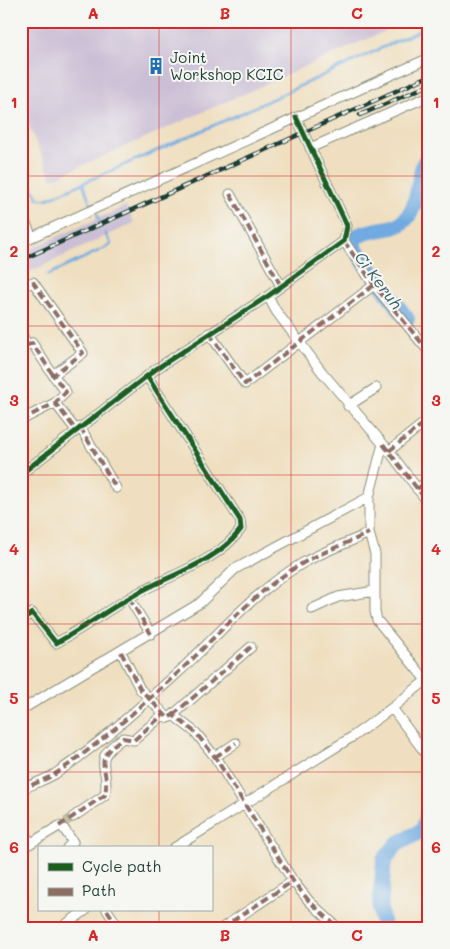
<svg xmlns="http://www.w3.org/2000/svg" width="450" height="949" viewBox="0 0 450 949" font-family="Mali,sans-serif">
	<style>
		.industrial { fill: #cbbfd5 }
		.forest { fill: #6cb176; stroke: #467755 }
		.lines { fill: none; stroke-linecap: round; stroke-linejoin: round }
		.stream { stroke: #6faae0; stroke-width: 2.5 }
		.river { stroke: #6faae0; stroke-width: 16 }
		.street-tunnel { stroke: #c5bfa4; stroke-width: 9; stroke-dasharray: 9 4.5; stroke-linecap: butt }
		.street-casing { stroke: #878e7a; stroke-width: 11 }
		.street { stroke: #fff; stroke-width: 9 }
		.rail-casing { stroke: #1f3d34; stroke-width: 4.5 }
		.rail { stroke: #f6f6f2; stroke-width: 2.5; stroke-dasharray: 8; stroke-linecap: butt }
		.quiet { stroke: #8d6e63; stroke-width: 4; stroke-dasharray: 8 4; stroke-linecap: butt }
		.cycleway-casing { stroke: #f6f6f2; stroke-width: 8 }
		.cycleway { stroke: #1b5e20; stroke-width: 5 }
		.grid { fill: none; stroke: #d62828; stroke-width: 1; stroke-opacity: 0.55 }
		.labels { text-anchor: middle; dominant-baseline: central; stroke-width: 4; stroke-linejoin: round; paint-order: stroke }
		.poi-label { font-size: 15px; fill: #1f3d34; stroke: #f6f6f2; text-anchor: start }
		.water-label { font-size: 16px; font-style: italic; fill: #375e68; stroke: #f6f6f2 }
		.neatline { fill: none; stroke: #d62828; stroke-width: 2 }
		.grid-label { font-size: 16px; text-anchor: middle; font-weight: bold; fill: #d62828 }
	</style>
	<rect width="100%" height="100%" fill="#f6f6f2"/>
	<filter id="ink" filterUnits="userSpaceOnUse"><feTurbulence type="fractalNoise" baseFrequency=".02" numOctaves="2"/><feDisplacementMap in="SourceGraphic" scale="10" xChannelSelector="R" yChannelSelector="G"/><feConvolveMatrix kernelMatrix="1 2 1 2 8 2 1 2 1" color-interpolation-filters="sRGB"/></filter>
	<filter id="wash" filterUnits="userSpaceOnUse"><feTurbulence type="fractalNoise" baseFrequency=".0096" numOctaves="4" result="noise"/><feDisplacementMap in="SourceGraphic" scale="20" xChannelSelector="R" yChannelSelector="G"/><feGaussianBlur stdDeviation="1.12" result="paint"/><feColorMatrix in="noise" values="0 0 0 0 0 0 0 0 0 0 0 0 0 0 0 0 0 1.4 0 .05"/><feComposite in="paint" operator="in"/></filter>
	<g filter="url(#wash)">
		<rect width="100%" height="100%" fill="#efdfc0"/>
		<path class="industrial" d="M21 21H408L52 179 21 108Z
			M126 206 134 223 21 276V253Z"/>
		<path class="forest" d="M429 803V837L417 825Z"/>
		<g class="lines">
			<path class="stream" d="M21 162 38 199H47L244 112 429 26
				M83 183 91 205
				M97 214 99 220
				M48 275 109 246 111 244 105 233"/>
			<path class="river" d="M407 319 353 246 355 237C368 230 380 230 393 227 419 219 417 183 424 163L429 159
				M383 928 380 908 384 860 397 844 423 830 429 811"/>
		</g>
	</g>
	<g filter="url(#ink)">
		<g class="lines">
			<path class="street-tunnel" d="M64 829 59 826 73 817"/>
			<g class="street-casing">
				<path id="street" d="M310 148 429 96
					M230 194 281 286
					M21 213 32 237
					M344 241 374 285 429 352
					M21 242 429 58
					M21 287 33 282 83 353 53 375 66 392 55 403
					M268 296 276 311 322 372 389 451 429 504
					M209 333 245 384 374 285
					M21 334 28 345 32 343 53 375
					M348 406 376 388
					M21 420 55 403 76 430
					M80 427 116 488
					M383 444 369 497V533L375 554V612L377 620 429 684
					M389 451 429 419
					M21 474 156 369 268 296 344 241 347 226 344 219 296 117
					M417 489 429 480
					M129 598 151 634
					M312 609 338 597 375 591
					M21 620 32 613 56 643C84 628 110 608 138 593 170 575 219 561 241 529L240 520 147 376
					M121 652 140 689 168 718 173 715 196 733 215 757 293 881 309 901 338 928
					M392 708 429 758
					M21 710 200 603 235 569 369 497
					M173 715 251 647
					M215 757 236 743
					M21 790C32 784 45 780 55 774 100 744 141 706 181 670 220 633 256 590 303 563 324 551 348 543 369 533
					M73 817 105 795C111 765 89 762 123 738L134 740 164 714
					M64 829 73 842 67 848
					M21 830 31 843 21 849
					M31 843 59 826
					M174 848 352 737 392 708 429 678
					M107 910 119 928
					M61 928 86 910
					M222 928 293 881"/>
			</g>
			<use href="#street" class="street"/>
			<g class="rail-casing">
				<path id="rail" d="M360 115 429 85
					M21 260 429 76"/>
			</g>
			<use href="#rail" class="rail"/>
			<path class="quiet" d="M230 194 281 286
				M344 241 374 285 429 352
				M21 287 33 282 83 353 53 375 66 392 55 403
				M209 333 245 384 374 285
				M21 334 28 345 32 343 53 375
				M21 420 55 403 76 430
				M80 427 116 488
				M383 444 429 504
				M389 451 429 419
				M417 489 429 480
				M129 598 151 634
				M121 652 140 689 168 718 173 715 196 733 215 757 293 881 309 901 338 928
				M425 680 429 678
				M173 715 251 647
				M215 757 236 743
				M21 790C32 784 45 780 55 774 100 744 141 706 181 670 220 633 256 590 303 563 324 551 348 543 369 533
				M59 826 105 795C111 765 89 762 123 738L134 740 164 714
				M107 910 119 928
				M222 928 293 881"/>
			<g class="cycleway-casing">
				<path id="cycleway" d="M21 474 156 369 268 296 344 241 347 226 344 219 296 117
					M21 620 32 613 56 643C84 628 110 608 138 593 170 575 219 561 241 529L240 520 147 376"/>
			</g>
			<use href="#cycleway" class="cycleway"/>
		</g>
	</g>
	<path class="grid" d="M159 21V848M291 21V928M21 176H429M21 326H429M21 475H429M21 624H429M21 772H429M159 910V928"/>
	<defs>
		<g id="building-bare" transform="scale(1.35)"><path d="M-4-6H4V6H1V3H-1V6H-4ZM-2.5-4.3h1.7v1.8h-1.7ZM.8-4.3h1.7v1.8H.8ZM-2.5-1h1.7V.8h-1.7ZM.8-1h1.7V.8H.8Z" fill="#1f6fb2" stroke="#f6f6f2" stroke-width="2.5" paint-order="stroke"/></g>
	</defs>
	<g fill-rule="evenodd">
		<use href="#building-bare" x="156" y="66"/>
	</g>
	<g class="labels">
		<g class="poi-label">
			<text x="170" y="57">Joint<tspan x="170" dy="17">Workshop KCIC</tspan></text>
		</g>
		<g class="water-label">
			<text transform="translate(379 280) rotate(53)">Ci Keruh</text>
		</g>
	</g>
	<rect width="450" height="949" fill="none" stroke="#f6f6f2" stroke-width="55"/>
	<rect x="38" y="846" width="175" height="65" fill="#f6f6f2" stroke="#a0aca6"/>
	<rect x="48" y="863" width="25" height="8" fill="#1b5e20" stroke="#a0aca6"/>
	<text x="82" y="872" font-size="15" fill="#1f3d34">Cycle path</text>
	<rect x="48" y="888" width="25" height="8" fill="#8d6e63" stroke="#a0aca6"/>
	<text x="82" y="896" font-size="15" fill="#1f3d34">Path</text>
	<rect x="28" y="28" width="394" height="894" class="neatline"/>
	<g class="grid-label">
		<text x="93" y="19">A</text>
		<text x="225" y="19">B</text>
		<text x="357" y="19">C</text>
		<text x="14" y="108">1</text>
		<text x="436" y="108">1</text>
		<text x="14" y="257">2</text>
		<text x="436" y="257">2</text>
		<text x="14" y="406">3</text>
		<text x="436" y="406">3</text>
		<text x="14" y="555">4</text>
		<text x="436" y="555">4</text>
		<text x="14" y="704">5</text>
		<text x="436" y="704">5</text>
		<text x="14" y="853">6</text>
		<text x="436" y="853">6</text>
		<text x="93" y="941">A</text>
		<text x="225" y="941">B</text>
		<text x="357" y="941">C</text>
	</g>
</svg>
